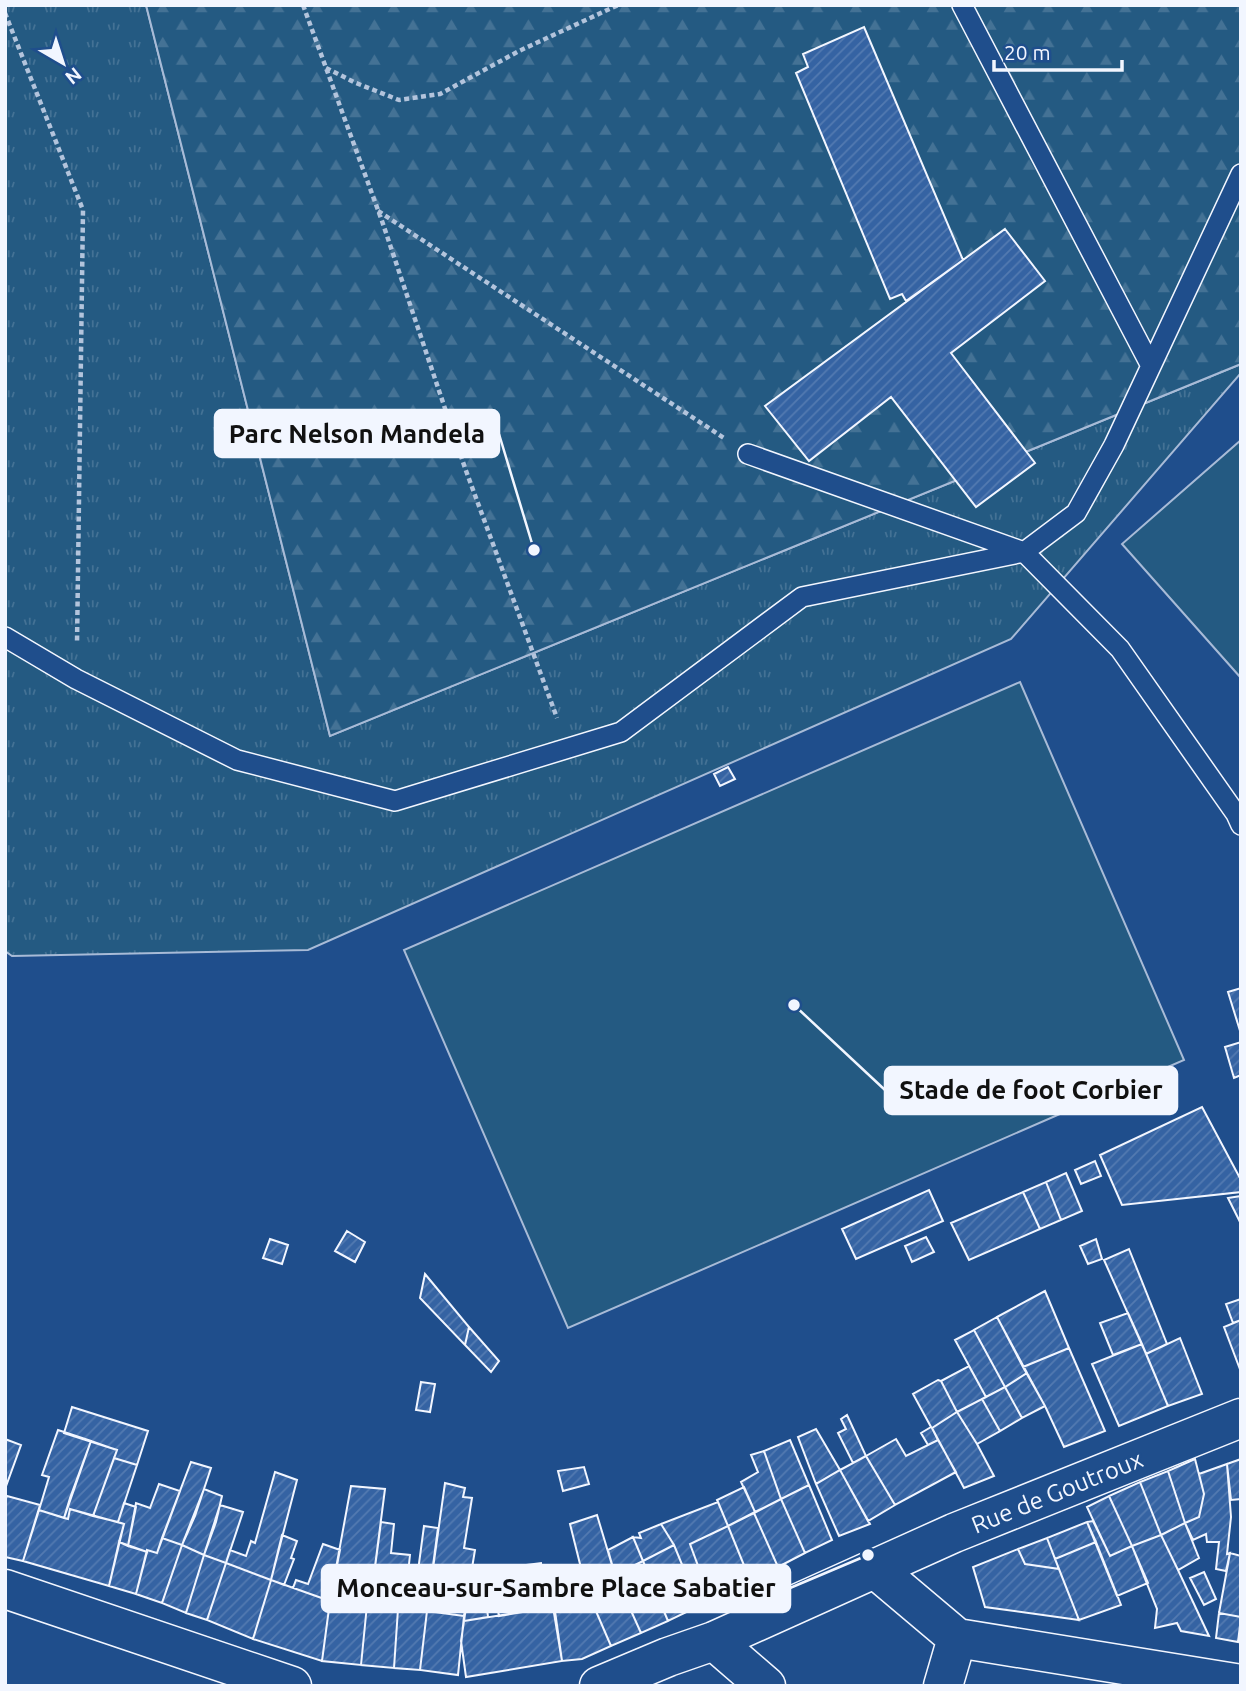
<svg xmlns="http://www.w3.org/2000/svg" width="1246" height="1691" viewBox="0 0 1246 1691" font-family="Ubuntu,sans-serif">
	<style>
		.grass { fill: url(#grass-tufts); stroke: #a8bbd7; stroke-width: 2 }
		.forest { fill: url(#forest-firs); stroke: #a8bbd7; stroke-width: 2 }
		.pitch { fill: #245a82; stroke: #a8bbd7; stroke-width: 2 }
		.building { fill: url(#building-hatch); stroke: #f2f6ff; stroke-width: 2 }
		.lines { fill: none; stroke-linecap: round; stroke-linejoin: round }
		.lane-casing { stroke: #f2f6ff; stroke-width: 22 }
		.street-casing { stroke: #f2f6ff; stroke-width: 41 }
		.path { stroke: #b3c4dc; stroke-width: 4.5; stroke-dasharray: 5 3.5; stroke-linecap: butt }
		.lane { stroke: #1f4e8c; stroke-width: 19 }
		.street { stroke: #1f4e8c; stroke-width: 38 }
		.labels { text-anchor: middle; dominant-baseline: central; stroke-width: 5; stroke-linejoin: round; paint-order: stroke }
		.street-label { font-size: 24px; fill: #f2f6ff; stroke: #1f4e8c }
		.leader { fill: none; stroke: #f2f6ff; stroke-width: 2.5 }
		.callout-dot { fill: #f2f6ff; stroke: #1f4e8c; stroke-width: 2.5 }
		.callout { fill: #f2f6ff; stroke: #f2f6ff; stroke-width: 2.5 }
		.callout-label { font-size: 26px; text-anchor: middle; font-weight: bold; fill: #111 }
	</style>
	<defs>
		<pattern id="grass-tufts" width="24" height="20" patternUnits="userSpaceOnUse" patternTransform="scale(1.75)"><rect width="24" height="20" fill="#245a82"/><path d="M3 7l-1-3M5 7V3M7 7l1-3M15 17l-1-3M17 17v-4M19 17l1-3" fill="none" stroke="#447295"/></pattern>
		<pattern id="forest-firs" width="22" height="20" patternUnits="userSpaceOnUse" patternTransform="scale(1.75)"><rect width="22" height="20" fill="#245a82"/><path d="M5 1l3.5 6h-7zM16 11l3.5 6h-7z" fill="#447295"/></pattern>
		<pattern id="building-hatch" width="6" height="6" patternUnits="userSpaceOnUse" patternTransform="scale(1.75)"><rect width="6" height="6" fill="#3563a3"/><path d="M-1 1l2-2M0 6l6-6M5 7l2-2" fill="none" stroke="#537ab1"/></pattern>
	</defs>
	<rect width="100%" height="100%" fill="#1f4e8c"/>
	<path class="grass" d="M5 5H146L330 736 1241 364V373L1011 639 308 950 12 956 5 951Z"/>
	<path class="forest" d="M146 5H1241V364L330 736Z"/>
	<path class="pitch" d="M1241 440V678L1122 544Z
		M1020 682 1184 1060 568 1328 404 950Z"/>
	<path class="building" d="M864 27 963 260 906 301 902 294 890 299 796 73 808 67 803 54Z
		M1005 229 1045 281 951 353 1035 463 976 507 891 397 809 461 765 406Z
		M728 767 735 779 720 786 714 774Z
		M1241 988V1034L1228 992Z
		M1241 1042V1075L1234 1078 1225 1047Z
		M1202 1107 1241 1180V1192L1122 1205 1100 1155Z
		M1095 1161 1101 1176 1081 1184 1075 1170Z
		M1066 1173 1082 1211 1061 1220 1046 1182Z
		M1046 1182 1061 1220 1040 1229 1023 1192Z
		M929 1190 943 1221 856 1259 842 1229Z
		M1023 1192 1040 1229 969 1260 951 1223Z
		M1241 1196V1224L1228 1198Z
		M347 1231 365 1242 355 1262 335 1251Z
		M926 1237 934 1252 912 1262 905 1246Z
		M270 1239 288 1245 282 1264 263 1258Z
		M1096 1239 1102 1259 1088 1264 1080 1246Z
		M1129 1249 1167 1344 1146 1354 1104 1260Z
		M425 1274 469 1327 465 1345 420 1298Z
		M1045 1291 1069 1348 1023 1367 997 1317Z
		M1241 1299V1320L1233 1323 1226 1304Z
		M1128 1313 1142 1344 1113 1355 1100 1323Z
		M997 1317 1027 1373 1005 1387 974 1330Z
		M1241 1320V1372L1224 1327Z
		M469 1327 499 1361 491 1372 465 1345Z
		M974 1330 1005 1387 986 1397 955 1340Z
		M1180 1338 1202 1394 1168 1406 1146 1354Z
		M1142 1344 1168 1406 1119 1426 1092 1364Z
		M1069 1348 1105 1431 1064 1447 1045 1406 1023 1367Z
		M969 1366 986 1397 957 1412 941 1381Z
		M1027 1373 1045 1406 1022 1418 1005 1387Z
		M938 1380 941 1381 957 1412 932 1428 938 1440 928 1445 921 1433 931 1427 913 1394Z
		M421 1382 435 1384 430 1412 416 1410Z
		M1005 1387 1022 1418 1000 1431 982 1399Z
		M982 1399 1000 1431 977 1444 957 1412Z
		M72 1407 148 1431 137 1465 114 1458 117 1450 64 1433Z
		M957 1412 977 1444 994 1476 964 1488 932 1428Z
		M847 1415 866 1456 853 1463 838 1433 846 1429 841 1419Z
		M816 1429 840 1470 816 1484 798 1437Z
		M58 1430 91 1441 64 1518 39 1510 49 1477 42 1475Z
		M5 1439 21 1445 5 1489Z
		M896 1439 906 1456 938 1440 956 1472 895 1505 866 1456Z
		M790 1440 809 1485 781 1499 764 1451Z
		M91 1441 117 1450 93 1516 70 1509 68 1519 64 1518 70 1498Z
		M764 1451 781 1499 755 1512 741 1482 758 1472 751 1455Z
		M866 1456 895 1505 868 1521 840 1470Z
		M114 1458 137 1465 118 1522 93 1516Z
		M1195 1459 1204 1494 1199 1517 1185 1523 1168 1471Z
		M1241 1459V1499L1231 1500 1227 1464Z
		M191 1462 211 1468 195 1516 182 1545 162 1538Z
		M1227 1464 1231 1517 1227 1554 1230 1553 1226 1571 1216 1569 1219 1542H1207L1206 1534 1193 1540 1185 1523 1199 1517 1204 1494 1199 1474Z
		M584 1467 589 1484 563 1491 558 1471Z
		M840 1470 870 1524 839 1536 816 1484Z
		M1168 1471 1185 1523 1161 1535 1140 1482Z
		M275 1472 297 1480 271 1580 226 1563 230 1550 246 1556 251 1541 255 1543Z
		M1140 1482 1161 1535 1132 1546 1109 1496Z
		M445 1483 465 1488 463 1497 472 1498 464 1548 475 1550 464 1616 427 1611Z
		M159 1484 180 1491 157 1553 147 1550V1552L128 1546 136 1503 150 1508Z
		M809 1485 832 1540 805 1553 781 1499Z
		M351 1486 385 1489 370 1605 330 1601Z
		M744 1487 755 1512 728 1526 717 1500Z
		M204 1489 222 1496 216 1522 204 1555 182 1545Z
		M7 1496 40 1505 23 1561 5 1557V1501Z
		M1109 1496 1132 1546 1110 1556 1087 1507Z
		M781 1499 805 1553 778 1567 754 1513Z
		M718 1502 728 1526 690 1544 711 1601 699 1606 674 1545 661 1524Z
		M124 1503 136 1507 128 1546 119 1542 124 1524 118 1522Z
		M220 1505 243 1512 226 1563 204 1555Z
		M70 1509 124 1524 109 1586 23 1561 39 1510 68 1519Z
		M754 1513 778 1567 750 1580 728 1526Z
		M597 1515 615 1575 586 1588 570 1524Z
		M1093 1521 1110 1556 1132 1546 1148 1583 1117 1596 1087 1522Z
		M381 1522 394 1524 391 1553 410 1555 407 1582H405L402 1609 370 1605Z
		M1087 1522 1096 1542 1055 1559 1047 1538Z
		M1185 1523 1199 1558 1178 1570 1161 1535Z
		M661 1524 674 1545 643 1561 633 1537 641 1538 639 1533Z
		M424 1526 438 1528 427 1611 402 1609 405 1582 421 1585 423 1572 418 1571Z
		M728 1526 750 1580 711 1601 690 1544Z
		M282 1535 297 1541 291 1558 294 1559 284 1585 271 1580Z
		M1161 1535 1178 1570 1209 1636 1181 1631 1177 1623 1155 1628 1157 1609 1132 1546Z
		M633 1537 643 1561 615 1575 608 1550Z
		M162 1538 182 1545 162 1603 136 1594 147 1550 157 1553Z
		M1047 1538 1059 1569 1025 1564 1018 1549Z
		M119 1542 147 1552 136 1594 109 1586Z
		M1096 1542 1121 1605 1079 1620 1055 1559Z
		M323 1544 340 1550 330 1601 293 1588 296 1580 308 1584Z
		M182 1545 204 1555 186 1613 162 1603Z
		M674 1545 699 1606 668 1621 643 1561Z
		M1018 1549 1025 1564 1059 1569 1079 1620 985 1607 973 1567Z
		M1230 1553 1241 1556V1617L1219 1613Z
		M204 1555 226 1563 207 1620 186 1613Z
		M643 1561 668 1621 641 1633 615 1575Z
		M226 1563 271 1580 253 1639 207 1620Z
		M541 1563 544 1587 553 1586V1607L499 1616 495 1595 494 1569Z
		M1204 1572 1216 1599 1204 1605 1190 1578Z
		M615 1575 641 1633 611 1646 586 1588Z
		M470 1579 491 1583 486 1600 488 1617 464 1621Z
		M271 1580 330 1601 322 1661 253 1639Z
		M586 1588 611 1646 582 1659 562 1661 554 1604Z
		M330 1601 367 1605 361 1665 322 1661Z
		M367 1605 398 1609 394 1668 361 1665Z
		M553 1607 562 1661 466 1677 461 1641 464 1621Z
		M398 1609 427 1611 420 1670 394 1668Z
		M427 1611 464 1616 458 1675 420 1670Z
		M1219 1613 1241 1617 1238 1642 1216 1638Z"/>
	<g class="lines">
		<g class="lane-casing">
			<path id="lane" d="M962 5 1151 366
				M748 454 1024 552 1120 649 1236 814 1241 825
				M5 637 76 679 237 760 395 801 621 732 802 597 1024 552 1076 513 1114 445 1241 174"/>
		</g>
		<g class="street-casing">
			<path id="street" d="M874 1568 957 1638
				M5 1589 292 1686
				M957 1638 1241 1684
				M714 1641 766 1686
				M599 1686 668 1657 714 1641 954 1533 1241 1418
				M943 1686 957 1638"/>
		</g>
		<path class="path" d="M303 5 382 221 465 468 557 718
			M5 13 83 210 77 644
			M326 68 356 83 399 100 440 94 519 51 618 5
			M378 211 724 438"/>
		<use href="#lane" class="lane"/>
		<use href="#street" class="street"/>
	</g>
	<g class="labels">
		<g class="street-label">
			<text transform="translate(1057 1492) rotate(-22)">Rue de Goutroux</text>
		</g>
	</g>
	<path class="leader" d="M534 550L499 434M794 1005L885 1090M868 1555L790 1588"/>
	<g class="callout-dot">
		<circle cx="534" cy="550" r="7"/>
		<circle cx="794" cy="1005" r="7"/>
		<circle cx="868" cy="1555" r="7"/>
	</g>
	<g class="callout">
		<rect x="215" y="410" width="284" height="47" rx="7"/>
		<rect x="885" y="1067" width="292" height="47" rx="7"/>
		<rect x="322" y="1565" width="468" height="47" rx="7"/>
	</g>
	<g class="callout-label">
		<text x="357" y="443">Parc Nelson Mandela</text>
		<text x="1031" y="1099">Stade de foot Corbier</text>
		<text x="556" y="1597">Monceau-sur-Sambre Place Sabatier</text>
	</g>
	<rect width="1246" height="1691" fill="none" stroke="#f2f6ff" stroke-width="14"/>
	<g transform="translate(63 63) rotate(141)" stroke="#1f4e8c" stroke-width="5" paint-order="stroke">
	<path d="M0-5L12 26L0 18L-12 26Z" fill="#f2f6ff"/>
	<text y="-10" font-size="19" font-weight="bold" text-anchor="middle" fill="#f2f6ff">N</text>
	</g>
	<path d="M994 60v10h128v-10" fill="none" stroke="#f2f6ff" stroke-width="3.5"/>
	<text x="1004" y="60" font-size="21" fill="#f2f6ff" stroke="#1f4e8c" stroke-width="5" paint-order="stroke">20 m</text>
</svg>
